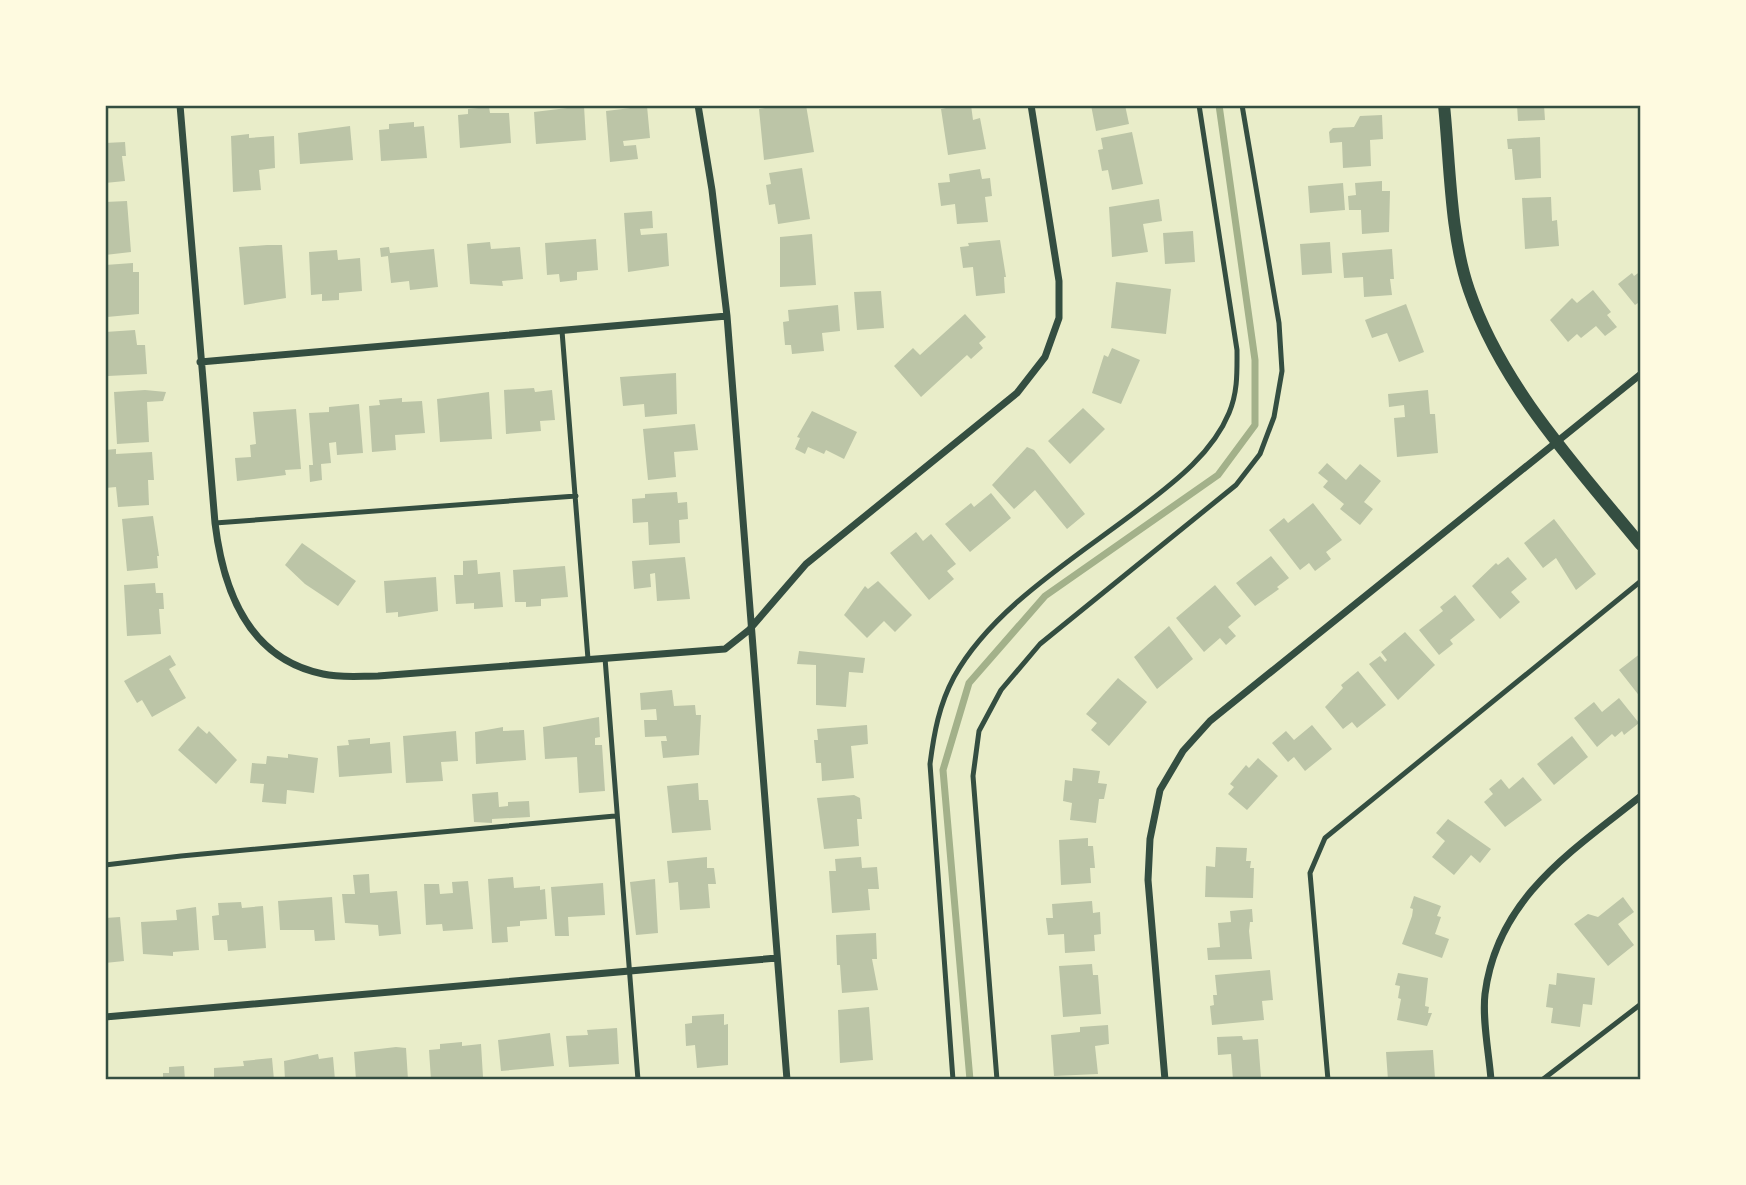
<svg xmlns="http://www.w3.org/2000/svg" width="1746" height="1185" viewBox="0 0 1746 1185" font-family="'PT Sans Narrow',sans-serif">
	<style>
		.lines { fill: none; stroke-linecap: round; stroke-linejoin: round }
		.stream { stroke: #a3b18a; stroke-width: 7 }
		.building { fill: #bcc5a7 }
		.service { stroke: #344e41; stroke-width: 5 }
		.minor { stroke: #344e41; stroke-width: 7 }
		.tertiary { stroke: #344e41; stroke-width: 12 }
		.neatline { fill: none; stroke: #344e41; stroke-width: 2.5 }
	</style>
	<rect width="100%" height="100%" fill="#e9edc9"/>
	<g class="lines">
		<path class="stream" d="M970 1080 943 770 969 683 1045 596 1218 475 1255 425V360L1219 105"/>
	</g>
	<path class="building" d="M785 105H806L814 152 764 160 759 109Z
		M961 105H971L973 120 980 118 986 149 948 155 941 109Z
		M1091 105H1125L1129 124 1096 131Z
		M1517 105H1544L1545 120 1518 121Z
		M584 106 586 140 536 144 534 112Z
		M647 106 650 138 623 141 624 146 636 145 638 159 610 162 606 111Z
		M489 107 490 113H509L511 143 460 148 458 115 468 114V109Z
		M1382 115 1383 139 1370 140 1371 166 1343 168 1342 142 1330 143 1329 132 1333 128 1354 127 1360 116Z
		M414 122V127L424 126 427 158 381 161 379 130 389 129V124Z
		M350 126 353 160 300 164 298 133Z
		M1132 132 1143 184 1112 190 1108 170 1102 171 1098 150 1103 149 1101 138Z
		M249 134V138L274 136 275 168 259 170 261 190 233 192 231 136Z
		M1540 137 1541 178 1515 180 1512 149H1508L1507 139Z
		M125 142 126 156H122L125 181 105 183V143Z
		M802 168 810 219 778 224 775 204 769 205 766 185 771 184 769 173Z
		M980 169 982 179 990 178 992 196 985 197 988 222 957 224 955 204 941 206 938 183 950 182 949 174Z
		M1382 181V191H1390L1389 232 1362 234 1361 210H1349L1348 196 1356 195 1355 183Z
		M1343 183 1345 210 1310 213 1308 186Z
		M1551 197 1552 221 1557 220 1559 246 1525 249 1522 198Z
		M1159 199 1162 221 1143 224 1148 252 1112 257 1109 207Z
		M127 201 131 252 105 255V202Z
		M652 211 653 228 640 229 641 235 667 233 669 266 628 272 624 213Z
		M1193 231 1195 262 1165 264 1163 233Z
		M812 234 816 285 780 287V237Z
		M596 239 598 270 577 272V280L560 282 559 274 547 275 545 243Z
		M1000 240 1006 277H1004L1005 293 976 296 973 267 963 268 960 247 969 246 968 243Z
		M490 242 491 249 520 247 523 279 502 281 503 286 470 284 467 244Z
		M1330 242 1332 273 1302 275 1300 244Z
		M267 245H282L286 298 244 305 239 247Z
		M389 247 390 253 434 249 438 287 410 290 409 281 391 283 388 256 381 257 380 248Z
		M1392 249 1394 279H1390L1392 295 1364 297 1363 277 1344 278 1342 253Z
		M337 250 338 260 360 258 362 291 339 293V300L322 301V294L311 295 309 252Z
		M133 263V272H139V314L107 317 105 265Z
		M1641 271V301L1635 305 1618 284 1632 273 1634 276Z
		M1116 282 1171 289 1166 334 1111 328Z
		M1593 290 1611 312 1607 315 1617 327 1605 336 1596 326 1581 338 1577 334 1568 342 1550 320 1572 298 1577 303Z
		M881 291 884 328 857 330 854 292Z
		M1406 304 1424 352 1399 362 1387 333 1372 338 1365 320Z
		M838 305 840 331 822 333 824 351 792 354 791 345H785L783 322 789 321 788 310Z
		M965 314 986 337 979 343 983 348 971 359 967 355 921 397 894 366 913 348 920 355Z
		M135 330 137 345H145L147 374 108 376 105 332Z
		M1112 348 1140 360 1121 404 1092 393 1104 355 1108 357Z
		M676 373 677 414 645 417 644 404 623 406 620 377Z
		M534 388 535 392 552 390 555 420 540 421 541 431 506 434 504 390Z
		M145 390 166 392 163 401 147 402 149 442 117 444 114 392Z
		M1428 390 1430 414H1435L1438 453 1397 457 1394 418 1405 417 1404 405 1389 407 1388 394Z
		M489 392 492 439 440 442 437 399Z
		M402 398V402L422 401 425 433 395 435 396 450 372 452 369 406 380 405 379 400Z
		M359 404 363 453 337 455 336 442 329 443 331 463 321 464 322 480 310 482 309 465H313L309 413 329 412V407Z
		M1083 408 1105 429 1070 464 1048 441Z
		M296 409 301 469 285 470 286 475 237 481 235 458 251 457 250 445 256 444 253 412Z
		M812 411 857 432 844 459 826 450 824 454 808 447 805 454 795 449 800 438 797 437Z
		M695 424 698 450 674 452 676 477 648 480 643 429Z
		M1027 447 1034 450 1085 514 1067 529 1035 490 1014 509 992 485Z
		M116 449V454L152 452 154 480H148L149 505 118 507 116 487 105 488V450Z
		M1327 463 1346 480 1360 464 1381 481 1364 502 1373 509 1360 525 1340 509 1344 504 1323 487 1328 481 1318 473Z
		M677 492 678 503 687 502 688 519 679 520 680 543 649 545 648 522 633 523 632 499 645 498V494Z
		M991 493 1011 518 970 552 945 524 971 503 974 507Z
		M1313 503 1342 540 1326 552 1331 559 1315 571 1309 563 1300 570 1269 530 1284 518 1288 523Z
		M153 516 159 556H157L158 568 127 571 122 519Z
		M1554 519 1596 574 1576 590 1556 558 1543 568 1524 543Z
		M916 532 923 541 931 534 956 564 947 571 954 579 929 600 890 553Z
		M302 543 356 581 338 606 305 584 285 565Z
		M1271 556 1289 578 1277 587 1279 589 1255 606 1236 583Z
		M685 557 690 599 657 601 655 573 650 574 651 587 634 589 632 561Z
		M1508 557 1527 579 1511 592 1520 602 1500 619 1472 586 1496 563 1498 565Z
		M477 560 478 574 500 572 503 607 474 609V603L456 604 454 575H463V561Z
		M565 566 568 597 541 599V606L526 607V602H515L513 570Z
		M436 577 438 611 398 617V612L386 613 384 581Z
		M878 581 912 615 895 632 884 621 867 638 844 615 865 586 868 589Z
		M155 583 156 593H163L164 609H159L161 634 127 636 124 585Z
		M1215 585 1241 616 1228 627 1236 636 1226 645 1220 638 1204 652 1176 618Z
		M1455 595 1475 620 1450 640 1453 644 1439 655 1419 630 1443 611 1440 607Z
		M1169 626 1193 659 1157 689 1134 657Z
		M1405 632 1435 665 1398 700 1369 664 1380 656 1385 662 1387 660 1381 652Z
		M799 651 865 658 863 673 849 672 846 707 816 705V665L797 664Z
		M1641 653V698L1619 670Z
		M170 655 176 665 169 669 186 698 152 717 142 700 137 703 124 681Z
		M1358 671 1386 705 1357 728 1352 722 1343 729 1325 707 1343 688 1341 685Z
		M1118 678 1147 702 1109 746 1091 730 1097 723 1086 714Z
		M672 690 674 706 695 705 696 715H701L699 755 663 758 661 741H667L666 736 645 737 644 720H657L656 709 641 710 640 693Z
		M1619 698 1639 723 1624 735 1622 731 1615 737 1612 734 1597 747 1574 718 1594 702 1602 712Z
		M599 717 600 737 595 738V745H602L605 791 579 793 577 757 545 759 543 727Z
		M867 725 868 744 851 746 854 778 822 781 821 763H816L814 740H818L817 729Z
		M1312 725 1332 749 1305 771 1294 757 1288 762 1272 743 1286 731 1294 740Z
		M198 726 207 734 209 731 237 760 216 784 178 750Z
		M503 727V731L524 730 526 760 476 764 475 732Z
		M456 731 458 761 441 762 443 781 406 783 403 736Z
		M1572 736 1588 757 1554 785 1537 764Z
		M370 738V744L390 742 392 773 339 777 337 746 349 745 348 740Z
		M288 754 318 758 314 793 287 790 286 804 262 802 264 784 250 783 252 763 266 764 267 756 288 758Z
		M1258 758 1278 776 1247 810 1228 794 1234 787 1230 784 1246 765 1249 768Z
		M1073 768 1100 771 1098 783 1107 784 1104 799H1099L1096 823 1070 820 1072 803 1063 801 1065 780 1072 781Z
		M1523 777 1542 800 1505 827 1484 802 1493 794 1489 789 1501 779 1509 789Z
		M698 783 699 800H708L711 830 672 833 667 786Z
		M498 792 499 807 508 806V802L529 801 530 817 492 819V823L474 822 472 794Z
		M854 795 860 798 862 819H857L859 846 824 849 817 798Z
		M1448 819 1491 849 1480 863 1471 855 1454 875 1432 857 1445 841 1436 833Z
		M1088 838V846H1093L1095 868H1090L1091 883 1061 885 1059 840Z
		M1216 847 1247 848 1246 861H1251L1250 868H1254L1253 898 1205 897 1206 866 1215 867Z
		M707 857V868H714L716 884H708L710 908 680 910 678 882 669 883 667 861Z
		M861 857 862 868 877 867 879 889H868L870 910 832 913 829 871H836L835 859Z
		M369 874 370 893 397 891 401 934 379 936 378 925 345 923 342 894H355L353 875Z
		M513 877 514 888 540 886V890L545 889 547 919 520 921V926L507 927 508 942 492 943 488 879Z
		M655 879 658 933 636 935 630 882Z
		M468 881 473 929 443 931 442 924 426 925 424 884H439L440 894 453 893 452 882Z
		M603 883 605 915 568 917 569 936H555L551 887Z
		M1414 896 1441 906 1437 916 1441 917 1435 934 1449 939 1442 958 1402 944 1412 916 1413 909 1410 908Z
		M332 897 335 940 315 941 314 930H280L278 901Z
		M1623 897 1634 912 1618 924 1634 945 1608 966 1574 924 1588 914 1598 917Z
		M1092 901 1093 913 1100 912 1101 934 1094 935 1095 951 1065 953 1064 934 1048 935 1046 918H1053L1052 904Z
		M241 902 242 908 263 906 266 948 228 951 227 940H214L212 916 219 915 218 903Z
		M196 907 199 950 173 952V956L143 954 141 922 177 920 176 910Z
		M1252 909 1253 922H1250L1249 931 1252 959 1208 960 1207 948 1220 947 1218 923 1231 922 1230 911Z
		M120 917 124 961 105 963V918Z
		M876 933 877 959H872L878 990 842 993 840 965H837L836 935Z
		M1092 964 1093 975H1098L1101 1014 1063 1017 1059 966Z
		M1270 970 1273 1000 1262 1001 1264 1020 1212 1025 1210 1006 1214 1005 1213 995H1217L1215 975Z
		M1398 973 1428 978 1425 1006 1429 1007 1428 1013H1432L1427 1026 1397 1020 1401 999 1398 998 1400 986 1395 985Z
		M1557 973 1595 978 1592 1005 1583 1004 1580 1027 1551 1023 1553 1008 1546 1007 1549 984 1556 985Z
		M869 1007 873 1060 840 1063 838 1010Z
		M724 1014V1025L728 1024V1065L697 1068 695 1045 686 1046 685 1024 692 1023V1016Z
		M1108 1025 1109 1044 1095 1046 1098 1074 1054 1076 1051 1035 1080 1032V1027Z
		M617 1028 619 1064 569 1067 566 1036 588 1035 587 1030Z
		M550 1033 554 1066 501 1071 498 1040Z
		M1242 1036 1243 1040 1258 1039 1261 1078 1233 1080 1231 1054 1218 1055 1217 1037Z
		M462 1042V1046L481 1044 483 1077 431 1080 429 1050 440 1049V1044Z
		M396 1047 406 1048 408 1080H356L354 1052Z
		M1433 1050 1435 1078 1388 1080 1386 1052Z
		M318 1054 319 1059 333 1057 335 1080H285L284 1061Z
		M272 1058 274 1080H214V1068L244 1066 243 1061Z
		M184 1066 185 1080H163V1073H169V1067Z"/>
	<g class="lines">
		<path class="service" d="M562 331 588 659
			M215 523 576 496
			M605 658 638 1080
			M105 865 181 856 615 816
			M953 1080 930 764C934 733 939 705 954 677 993 606 1080 555 1143 506 1176 481 1213 452 1229 413 1238 392 1237 371 1237 350L1199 105
			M997 1080 973 776 979 731 1001 690 1040 644 1236 485 1260 454 1274 417 1282 371 1279 323 1242 105
			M1328 1080 1310 873 1325 838 1641 581
			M1542 1080 1641 1004"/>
		<path class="minor" d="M180 105 215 523C223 590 248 659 323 674 340 678 360 676 378 676L725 649 749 630 806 564 1017 393 1045 357 1059 318V281L1031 105
			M698 105 712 190 727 316 787 1080
			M200 362 727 316
			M105 1017 777 958
			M1165 1080 1148 880 1150 839 1160 790 1183 751 1210 721 1641 374
			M1491 1080C1489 1053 1482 1020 1485 994 1497 898 1572 851 1641 796"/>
		<path class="tertiary" d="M1444 105C1450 163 1450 235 1469 290 1502 387 1577 467 1641 545"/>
	</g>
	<rect width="1746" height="1185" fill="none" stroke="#fefae0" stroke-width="214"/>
	<rect x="107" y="107" width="1532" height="971" class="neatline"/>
</svg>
